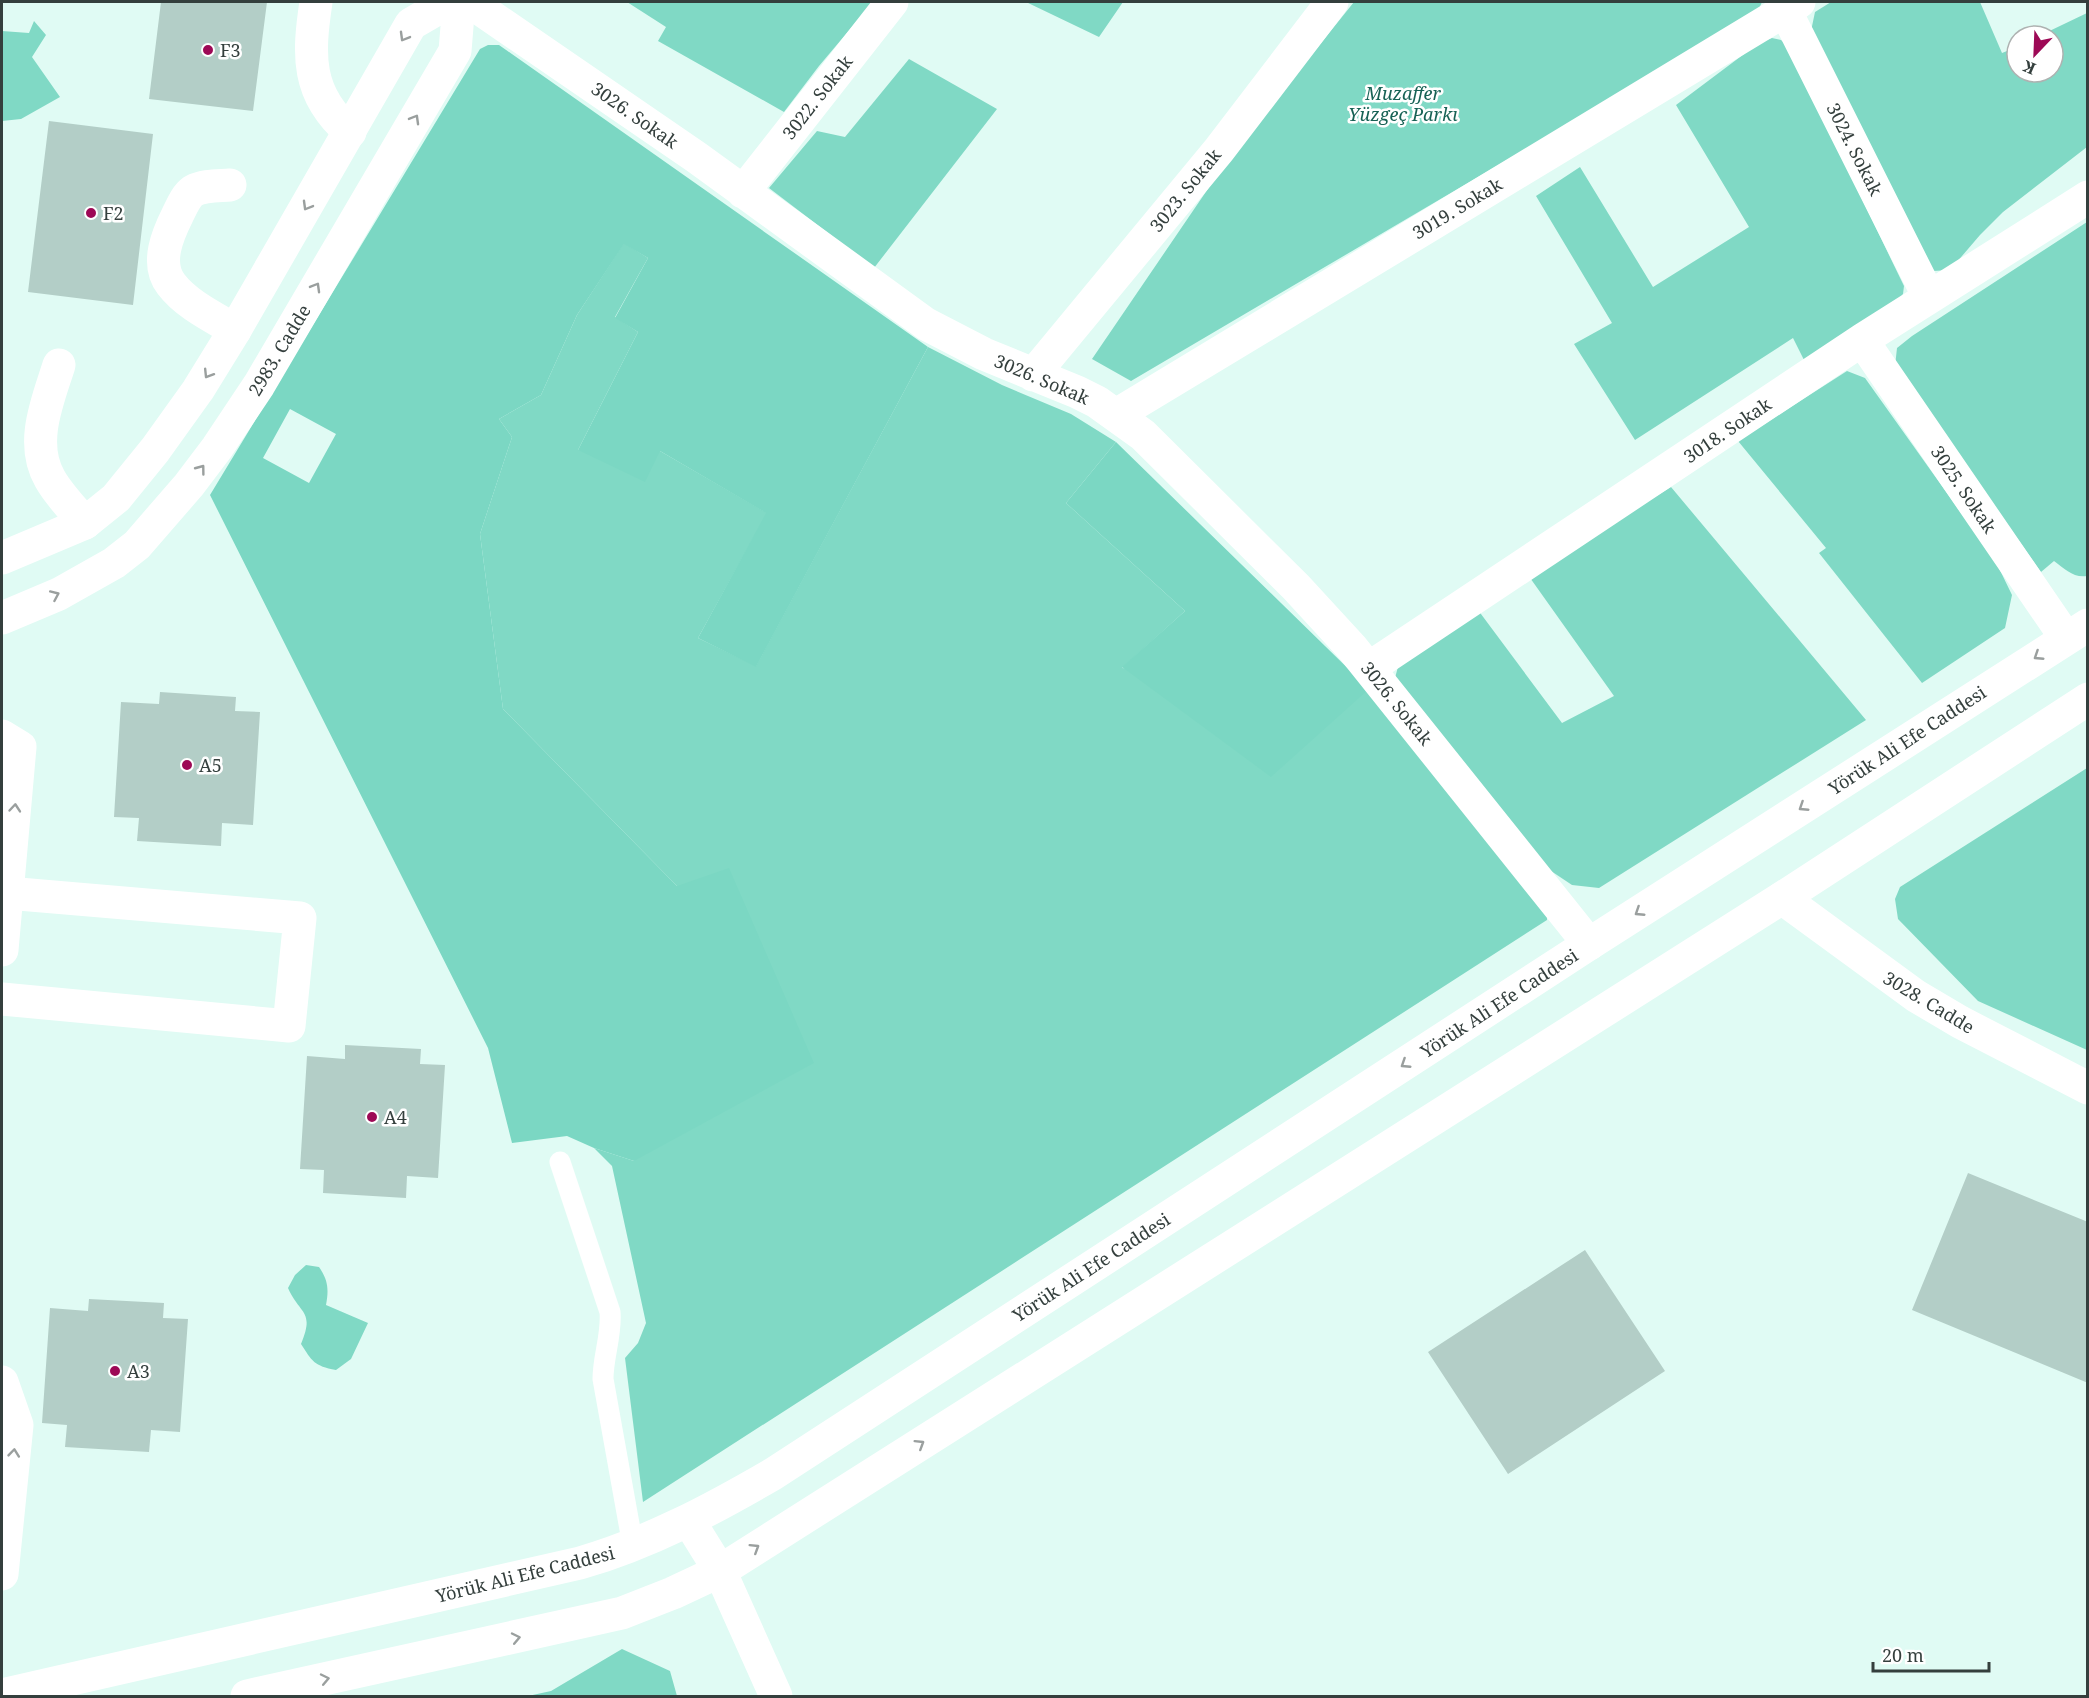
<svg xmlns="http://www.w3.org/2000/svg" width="2089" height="1698" viewBox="0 0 2089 1698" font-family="'Noto Serif',serif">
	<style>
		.green { fill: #80d9c5 }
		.forest { fill: #7bd7c3; fill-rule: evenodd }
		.building { fill: #b3cec7 }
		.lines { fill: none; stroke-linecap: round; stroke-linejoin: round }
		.service { stroke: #fff; stroke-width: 21 }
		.minor { stroke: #fff; stroke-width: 33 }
		.tertiary { stroke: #fff; stroke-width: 33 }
		.oneway { stroke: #9a9f9e }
		.poi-dot { fill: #9d0956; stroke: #fff; stroke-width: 2 }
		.labels { text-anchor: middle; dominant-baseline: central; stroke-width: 5; stroke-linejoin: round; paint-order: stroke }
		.poi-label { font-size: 18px; fill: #343f3d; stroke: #fff; text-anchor: start }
		.park-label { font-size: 18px; font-style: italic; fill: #176255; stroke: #fff }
		.street-label { font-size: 18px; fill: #343f3d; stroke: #fff }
	</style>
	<rect width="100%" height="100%" fill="#e0fbf4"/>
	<path class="green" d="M627 2H873L819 66 784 112 658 41 666 27Z
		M1026 2H1123L1099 37Z
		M1354 2H1762L1757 13 1131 381 1092 359 1231 155Z
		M1831 2H1980L2002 53 2017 47V72H2053V36H2039L2087 13V147L2003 212 1980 235 1950 270 1933 271 1811 31 1815 12Z
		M34 21 46 35 32 57 60 97 21 119 2 121V31L29 33Z
		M1772 38 1781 40 1788 46 1904 286 1903 294 1896 303 1804 360 1793 338 1635 440 1574 344 1612 323 1536 196 1580 167 1653 287 1749 227 1676 105 1760 42Z
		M909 59 997 109 874 268 769 188 817 131 845 137Z
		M2087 222V576C2073 578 2065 569 2054 561L2041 572 1895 366 1897 348 1912 336Z
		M624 243 648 258 615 317 638 332 578 450 660 451 767 513 698 638 756 666 928 347 1002 385 1071 414 1116 442 1066 503 1185 611 1122 668 1369 689 1547 906V920L643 1502 625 1358 638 1343 646 1323 612 1166 594 1148 634 1161 677 886 503 709 480 534 512 437 499 419 541 395 577 315Z
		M1847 371 1865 378 1996 562 2012 595 2005 628 1922 683 1819 553 1826 548 1738 441Z
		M1671 487 1866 720 1599 888 1572 885 1548 869 1395 678 1399 663 1478 610 1562 723 1614 696 1528 575Z
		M2087 768V1050L1978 1001 1898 919 1895 899 1900 887Z
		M306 1265 319 1267C328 1280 329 1289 326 1305L368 1323 351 1359 336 1370C314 1366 312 1361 301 1344 315 1310 300 1315 288 1288L295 1275Z
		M622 1649 670 1671 677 1696H528L551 1691Z"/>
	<path class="forest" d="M488 45H499L928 347 756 667 698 638 766 513 660 451 645 482 578 450 638 332 615 318 648 258 624 244 577 315 541 395 499 419 512 437 480 534 503 709 677 886 729 868 814 1063 634 1161 594 1148 567 1136 512 1143 488 1048 210 495 480 49ZM290 409 336 434 309 483 263 458Z
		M1116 442 1369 689 1271 777 1122 667 1185 611 1066 503Z"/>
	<path class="building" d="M161 2H267L253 111 149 99Z
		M49 121 153 134 133 305 28 292Z
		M160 692 236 697 235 711 260 712 253 825 222 823 221 846 137 841 139 818 114 817 121 702 159 704Z
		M345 1045 421 1049 420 1064 445 1065 438 1178 407 1176 406 1198 323 1193 324 1170 300 1169 307 1056 345 1059Z
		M1968 1173 2088 1222V1383L1912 1310Z
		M1585 1250 1665 1371 1508 1474 1428 1352Z
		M89 1299 164 1303 163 1318 188 1319 180 1432 151 1430 149 1452 65 1447 67 1425 42 1423 50 1308 88 1311Z"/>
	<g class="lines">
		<path class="service" d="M560 1162 610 1312C612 1335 603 1356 603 1379L633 1546"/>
		<path class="minor" d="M316 2C308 55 306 94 350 132
			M470 2 696 157 926 324 984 354 1077 392 1097 402 1143 435 1296 587 1353 649 1589 944
			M1781 2 1929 297
			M230 185C219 186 204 185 193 191 186 196 182 206 178 214 168 234 155 263 171 284 186 304 213 317 235 330
			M743 192 892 2
			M1862 340 2066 638
			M59 365C48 400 29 443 50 479 59 495 73 509 85 523
			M1033 375 1219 150 1332 2
			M1116 415 1799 2
			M1369 668 1862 340 2088 197
			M2 736 20 747 2 950
			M1782 898 1916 996 1960 1022 2088 1088
			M2 999 289 1026 300 918 7 893
			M2 1382 17 1425 2 1574
			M720 1571 776 1696"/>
		<path class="tertiary" d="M2 558 85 523 116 498 155 450 198 390 235 330 411 24 449 2
			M2 618 59 594 114 563 137 545 189 485 217 448 259 385 455 51 459 2
			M689 1521 720 1571
			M2 1695 580 1563C649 1543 711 1510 773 1474L1589 944 2088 625
			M247 1696 622 1613 673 1593 720 1571 1782 898 2088 699"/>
	</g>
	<defs><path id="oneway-chevron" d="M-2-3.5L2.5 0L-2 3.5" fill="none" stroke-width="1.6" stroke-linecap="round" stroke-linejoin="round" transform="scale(1.5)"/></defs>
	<g class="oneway">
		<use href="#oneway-chevron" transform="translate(404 37) rotate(120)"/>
		<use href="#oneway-chevron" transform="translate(415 119) rotate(-60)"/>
		<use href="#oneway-chevron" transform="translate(307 206) rotate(120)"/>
		<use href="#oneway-chevron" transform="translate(316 287) rotate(-60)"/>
		<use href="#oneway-chevron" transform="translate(208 374) rotate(122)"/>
		<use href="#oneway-chevron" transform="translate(201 469) rotate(-53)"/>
		<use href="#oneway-chevron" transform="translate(55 595) rotate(-24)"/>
		<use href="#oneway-chevron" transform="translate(2038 656) rotate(147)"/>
		<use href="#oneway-chevron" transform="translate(1803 807) rotate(147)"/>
		<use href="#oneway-chevron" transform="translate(15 808) rotate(-85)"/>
		<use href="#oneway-chevron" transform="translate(1639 912) rotate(147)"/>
		<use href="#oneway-chevron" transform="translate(1405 1064) rotate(147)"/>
		<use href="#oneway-chevron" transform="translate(920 1444) rotate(-32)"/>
		<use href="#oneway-chevron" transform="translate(14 1453) rotate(-84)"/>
		<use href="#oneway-chevron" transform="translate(755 1548) rotate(-32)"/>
		<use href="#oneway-chevron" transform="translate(516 1638) rotate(-12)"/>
		<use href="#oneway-chevron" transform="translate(325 1679) rotate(-12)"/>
	</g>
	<g class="poi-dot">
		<circle cx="208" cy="50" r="6"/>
		<circle cx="91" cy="213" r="6"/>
		<circle cx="187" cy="765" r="6"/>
		<circle cx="372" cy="1117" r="6"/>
		<circle cx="115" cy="1371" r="6"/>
	</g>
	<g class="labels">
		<g class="poi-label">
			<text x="220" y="50">F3</text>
			<text x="103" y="213">F2</text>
			<text x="199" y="765">A5</text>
			<text x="384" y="1117">A4</text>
			<text x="127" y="1371">A3</text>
		</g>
		<g class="park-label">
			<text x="1403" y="93">Muzaffer<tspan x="1403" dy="21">Yüzgeç Parkı</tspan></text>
		</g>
		<g class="street-label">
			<text transform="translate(817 97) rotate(-52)">3022. Sokak</text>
			<text transform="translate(635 115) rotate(35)">3026. Sokak</text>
			<text transform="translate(1855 149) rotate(63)">3024. Sokak</text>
			<text transform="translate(1185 190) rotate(-51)">3023. Sokak</text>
			<text transform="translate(1457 208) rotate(-31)">3019. Sokak</text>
			<text transform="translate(279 350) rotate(-59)">2983. Cadde</text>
			<text transform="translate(1042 379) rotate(23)">3026. Sokak</text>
			<text transform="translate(1727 430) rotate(-34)">3018. Sokak</text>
			<text transform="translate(1964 489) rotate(56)">3025. Sokak</text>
			<text transform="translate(1397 703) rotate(51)">3026. Sokak</text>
			<text transform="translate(1907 740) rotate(-33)">Yörük Ali Efe Caddesi</text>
			<text transform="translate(1929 1002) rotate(31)">3028. Cadde</text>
			<text transform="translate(1499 1003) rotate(-33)">Yörük Ali Efe Caddesi</text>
			<text transform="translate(1091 1267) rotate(-33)">Yörük Ali Efe Caddesi</text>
			<text transform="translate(525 1574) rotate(-14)">Yörük Ali Efe Caddesi</text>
		</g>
	</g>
	<rect width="2089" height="1698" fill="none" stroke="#343f3d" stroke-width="6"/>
	<g transform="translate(2035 54) rotate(203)"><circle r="28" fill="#ffffff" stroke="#aeb2b1" stroke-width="1.5"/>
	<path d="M0-4.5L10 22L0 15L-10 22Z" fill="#9d0956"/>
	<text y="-9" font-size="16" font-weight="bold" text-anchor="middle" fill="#343f3d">K</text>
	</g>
	<path d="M1873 1662v9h116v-9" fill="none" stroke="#343f3d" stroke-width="3"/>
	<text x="1882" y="1662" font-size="18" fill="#343f3d" stroke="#ffffff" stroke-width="4.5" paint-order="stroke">20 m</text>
</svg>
